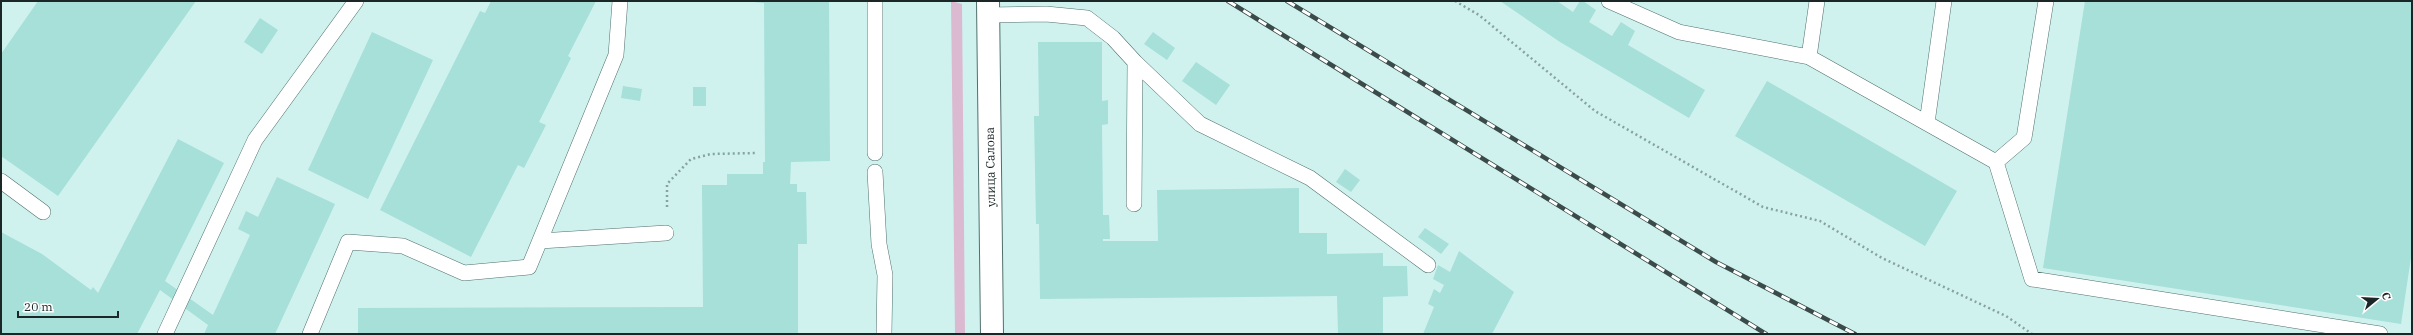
<svg xmlns="http://www.w3.org/2000/svg" width="2413" height="335" viewBox="0 0 2413 335" font-family="'IBM Plex Serif',serif">
	<style>
		.green { fill: #dbb9d0 }
		.building { fill: #a7dfd9 }
		.lines { fill: none; stroke-linecap: round; stroke-linejoin: round }
		.service-casing { stroke: #50706d; stroke-width: 16 }
		.tertiary-casing { stroke: #50706d; stroke-width: 24 }
		.path { stroke: #87a2a0; stroke-width: 2.5; stroke-dasharray: 2 3; stroke-linecap: butt }
		.service { stroke: #fff; stroke-width: 15 }
		.tertiary { stroke: #fff; stroke-width: 22 }
		.rail-casing { stroke: #3a4b4a; stroke-width: 4.5 }
		.rail { stroke: #fff; stroke-width: 3; stroke-dasharray: 9; stroke-linecap: butt }
		.labels { text-anchor: middle; dominant-baseline: central; stroke-width: 3.5; stroke-linejoin: round; paint-order: stroke }
		.street-label { font-size: 12px; fill: #1a2726; stroke: #fff }
	</style>
	<rect width="100%" height="100%" fill="#cff2ef"/>
	<path class="green" d="M951 1 962 4 965 334H955Z"/>
	<path class="building" d="M38 1H196L58 196 1 156V54Z
		M491 1H596L568 56 571 58 539 122 546 125 524 168 518 165 471 257 380 210 480 11 485 13Z
		M743 1H829L830 161 791 162 790 184H797V192H806L807 244H798V334H358V308L703 307 702 185H727V174H763V162H765L764 3Z
		M1500 1H1557L1573 12 1580 1H1583L1596 10 1589 22 1612 36 1621 22 1635 31 1628 45 1705 90 1689 118 1560 42Z
		M2085 1H2412V251L2401 324 2043 268Z
		M260 18 278 30 262 54 244 42Z
		M372 32 433 60 368 199 308 170Z
		M1153 32 1175 48 1167 60 1144 44Z
		M1038 42H1102V101L1108 100V124L1102 125 1103 215H1109L1110 239H1103V241H1158L1157 190 1299 188V233H1327V254L1383 253V266H1407L1408 296 1383 297V334H1338L1337 296 1040 299 1039 224H1036L1034 116H1039Z
		M1196 62 1230 85 1216 105 1182 81Z
		M1767 81 1957 191 1925 246 1735 136Z
		M623 86 642 89 640 101 621 98Z
		M693 87H706V106H693Z
		M178 139 224 163 165 281 213 315 250 235 238 229 246 211 258 217 277 177 335 204 275 334H204L208 325 160 290 137 334H1V232L42 254 91 290 93 287 98 293Z
		M1345 169 1360 180 1351 192 1336 182Z
		M1425 228 1449 244 1441 254 1418 237Z
		M1459 251 1514 292 1492 334H1423L1434 307 1428 304 1434 289 1440 293 1444 285 1433 279 1438 265 1450 272Z"/>
	<g class="lines">
		<g class="service-casing">
			<path id="service" d="M1609 1 1679 32 1809 57 1996 162 2032 279 2380 334
				M988 15 1046 14 1087 18 1113 38 1135 62 1134 204
				M1809 57 1817 1
				M1135 62 1200 124 1310 178 1428 265
				M1927 123 1944 1
				M875 153V1
				M1996 162 2024 138 2046 1
				M875 172 879 244 885 275 884 334
				M1 181 43 212
				M540 241 666 233
				M165 334 255 140 356 1
				M310 334 348 242 403 246 464 273 529 267 616 55 620 1"/>
		</g>
		<g class="tertiary-casing">
			<path id="tertiary" d="M988 1 992 334"/>
		</g>
		<path class="path" d="M1455 1 1479 15 1595 111 1763 207 1820 221 1882 258 2006 316 2032 334
			M667 207V184L691 159 711 154 756 153"/>
		<use href="#service" class="service"/>
		<use href="#tertiary" class="tertiary"/>
		<g class="rail-casing">
			<path id="rail" d="M1228 1 1766 334
				M1287 1 1716 262 1855 334"/>
		</g>
		<use href="#rail" class="rail"/>
	</g>
	<g class="labels">
		<g class="street-label">
			<text transform="translate(990 167) rotate(-91)">улица Салова</text>
		</g>
	</g>
	<rect width="2413" height="335" fill="none" stroke="#1a2726" stroke-width="4"/>
	<g transform="translate(2377 299) rotate(72)" stroke="#ffffff" stroke-width="3" paint-order="stroke">
	<path d="M0-3L7 15L0 10L-7 15Z" fill="#1a2726"/>
	<text y="-6" font-size="11" font-weight="bold" text-anchor="middle" fill="#1a2726">С</text>
	</g>
	<path d="M18 311v6h100v-6" fill="none" stroke="#1a2726" stroke-width="2"/>
	<text x="24" y="311" font-size="12" fill="#1a2726" stroke="#ffffff" stroke-width="3" paint-order="stroke">20 m</text>
</svg>
